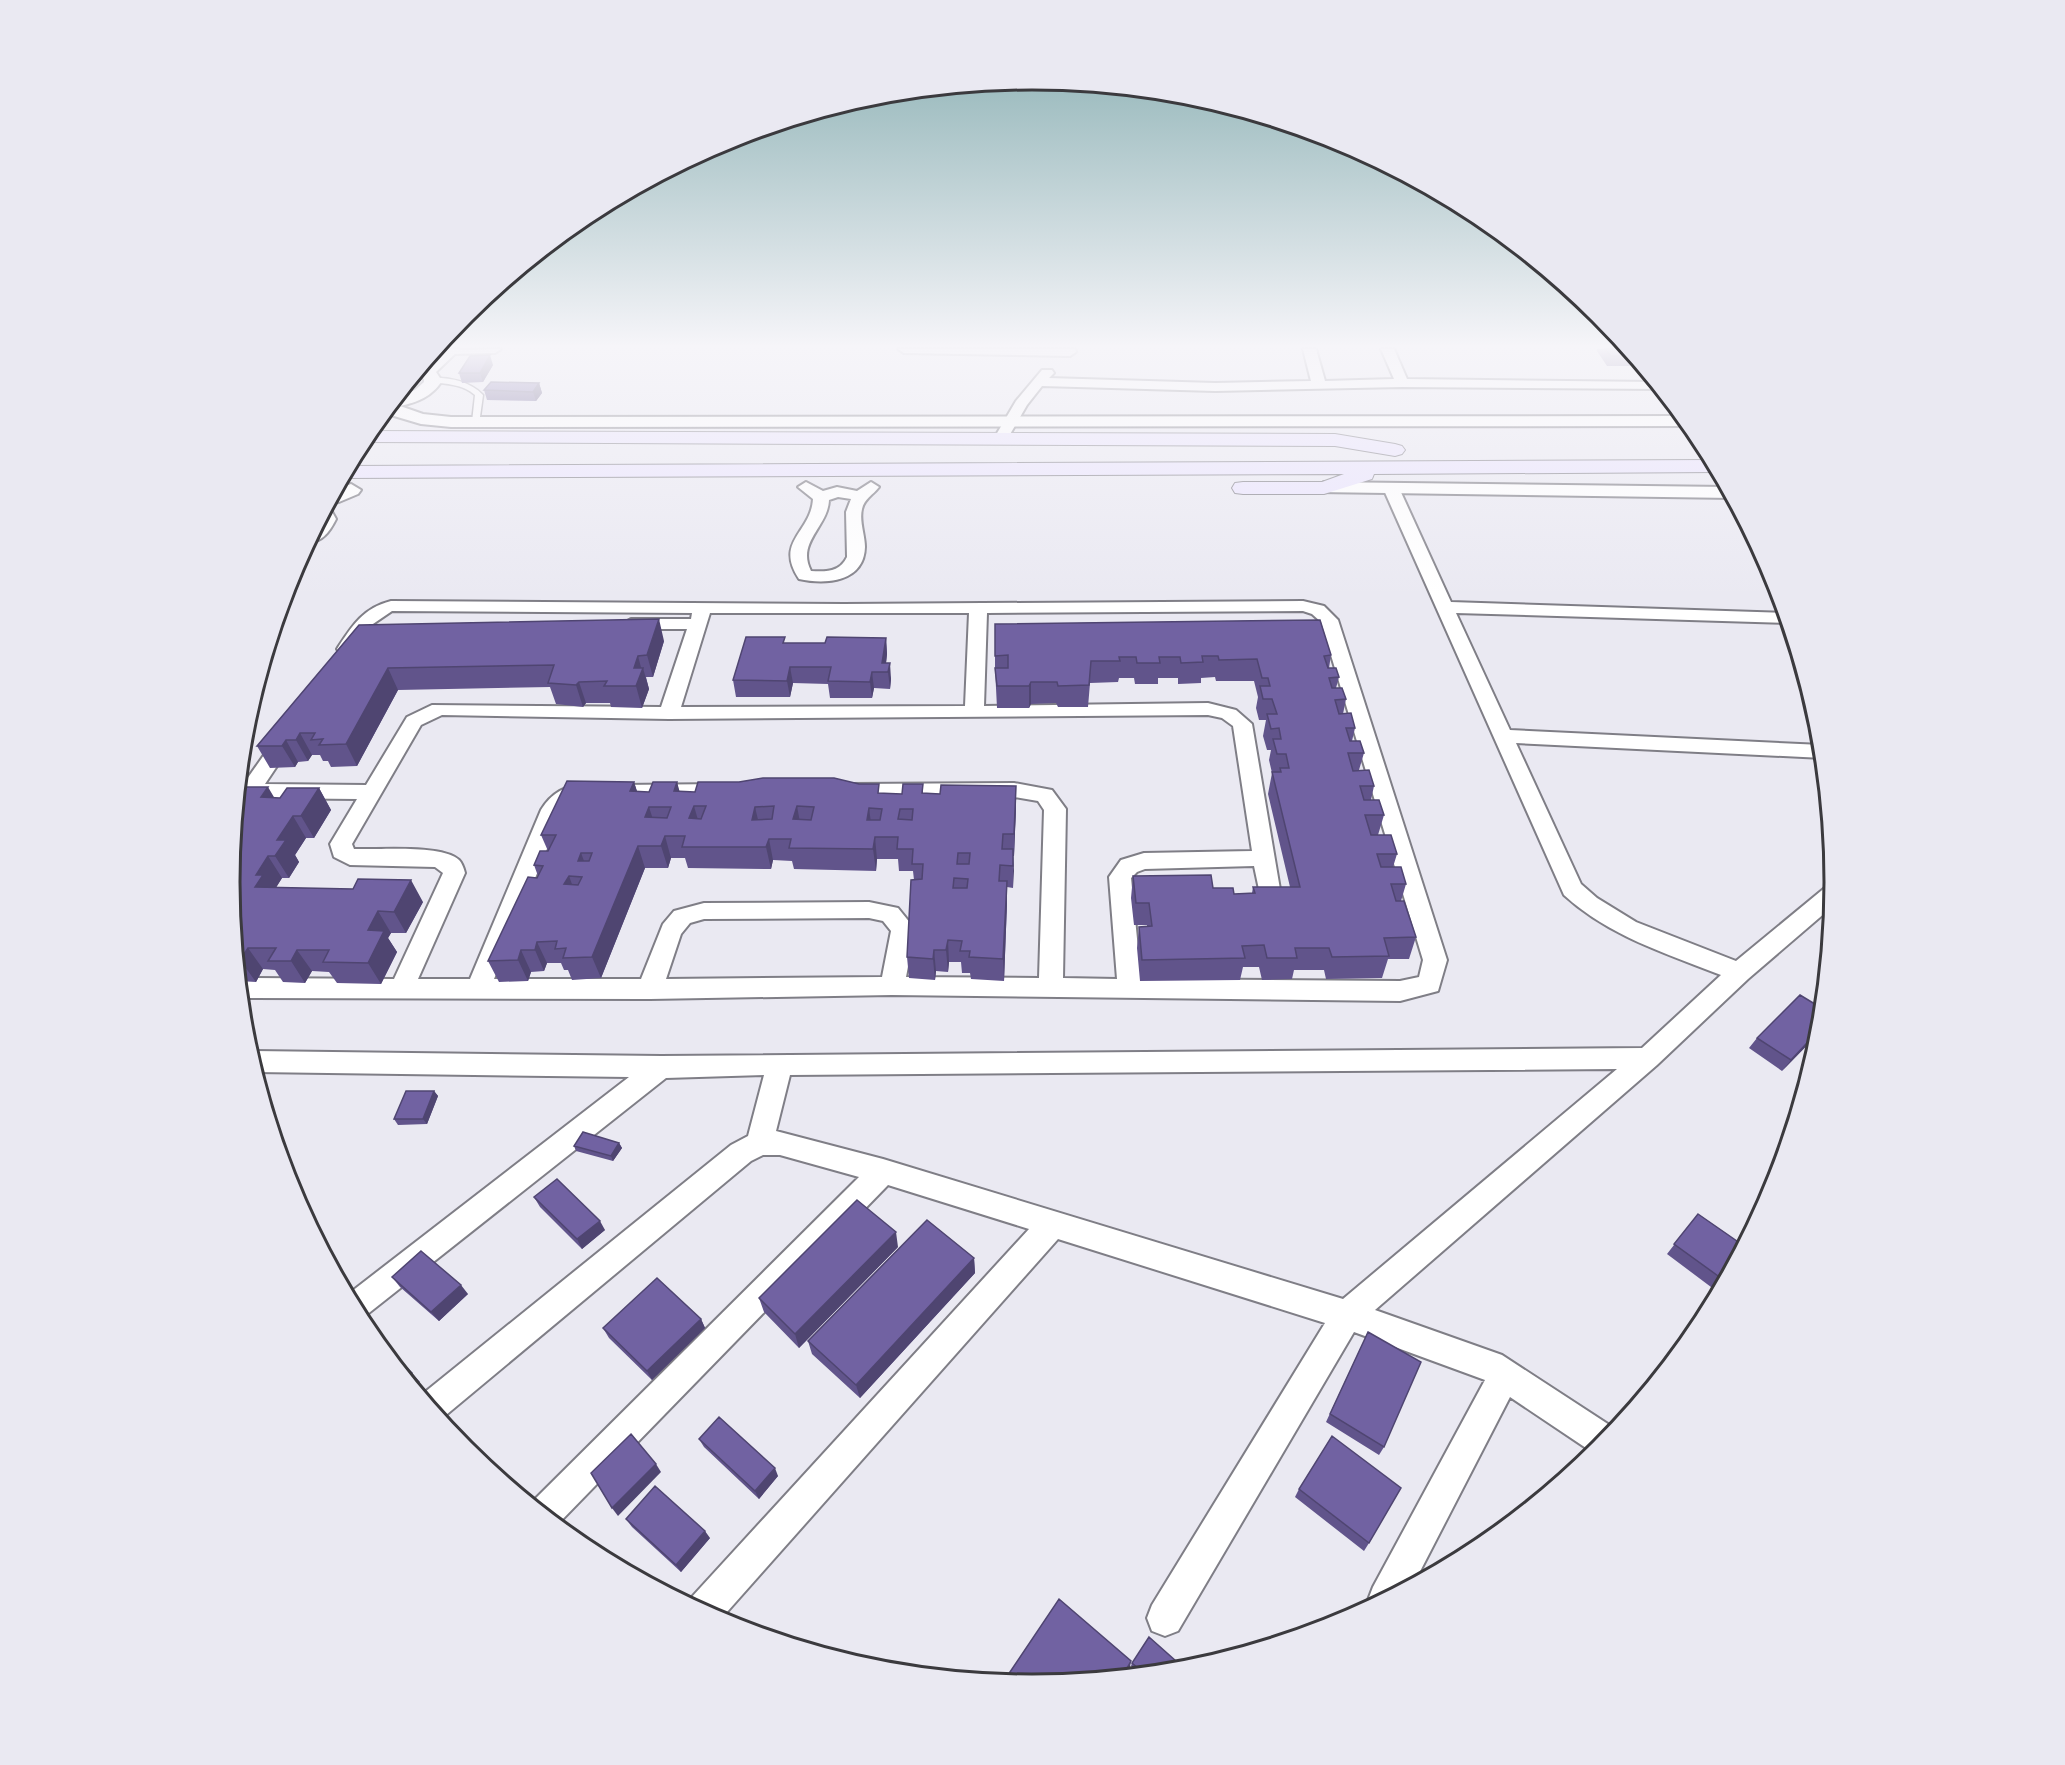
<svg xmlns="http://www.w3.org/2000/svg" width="2065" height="1765" viewBox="0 0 2065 1765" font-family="'Crimson Pro',serif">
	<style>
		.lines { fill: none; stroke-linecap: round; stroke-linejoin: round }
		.service-casing { stroke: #7f7e86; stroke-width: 3 }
		.minor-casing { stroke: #7f7e86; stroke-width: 4 }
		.tertiary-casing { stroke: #7f7e86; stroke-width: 4 }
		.secondary-casing { stroke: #7f7e86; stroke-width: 2 }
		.service { fill: #fff; fill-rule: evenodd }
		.minor { fill: #fff; fill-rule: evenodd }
		.tertiary { fill: #fff; fill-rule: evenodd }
		.secondary { fill: #eae4fe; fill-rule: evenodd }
		.wall { fill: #61548b }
		.shaded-wall { fill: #4f4571 }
		.building { fill: #7162a2; stroke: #4f4571; stroke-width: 1.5; fill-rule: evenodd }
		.rim { fill: none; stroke: #3b3a3e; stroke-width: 3 }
	</style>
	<rect width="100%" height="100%" fill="#eae9f2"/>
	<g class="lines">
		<g class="service-casing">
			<path id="service" d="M430 378C448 377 470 381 483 395L479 424 472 422 475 395C462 384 447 384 430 382Z"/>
		</g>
		<g class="minor-casing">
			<path id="minor" d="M501 349 495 353 452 354 446 350Z
				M898 349H1075L1076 352 1070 356 904 353Z
				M1303 349H1316L1325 381 1394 379 1381 349H1394L1407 379 1655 382 1662 389 1402 387 1215 391 1042 386 1027 405 1005 443H995L993 440 1016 401 1042 370H1052L1054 373 1049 378 1215 383 1311 381Z
				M806 482 823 491 837 487 857 491 871 482 879 487C873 495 864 499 862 509 859 521 865 535 865 547 864 582 826 585 799 579 774 541 811 533 813 499L798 487ZM838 497 851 499 846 512 847 557C840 572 826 572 811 571 796 542 828 527 829 500Z
				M1391 483 1399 488 1451 602 1786 613 1789 623 1456 613 1510 730 1822 745 1823 758 1516 743 1581 884 1597 898 1636 922 1736 961 1827 886 1835 884 1833 906 1748 979 1657 1065 1375 1310 1502 1355 1617 1430 1595 1454 1510 1397 1413 1585 1371 1607 1368 1600 1373 1587 1485 1380 1354 1332 1178 1631 1165 1636 1152 1631 1147 1618 1152 1605 1325 1323 1058 1239 719 1621 688 1605 690 1599 1029 1229 888 1185 556 1526 530 1504 859 1177 780 1155H763L751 1161 440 1420 420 1396 731 1145 748 1136 764 1075 666 1078 360 1320 347 1295 629 1077 255 1072 249 1051 661 1056 1642 1048 1721 975C1665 953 1609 936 1564 895L1383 488ZM1617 1069 1343 1299 883 1159 776 1131 790 1075Z
				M391 601 844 604 1303 601 1324 606 1338 620 1447 960 1438 991 1400 1001 892 995 650 999 241 998 240 978 394 979 443 873 435 867 350 865 334 857 330 844 357 799 256 798 244 815 236 817 238 792 278 735H292L295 739 265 784 366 785 407 717 432 705 661 707 687 629H631L622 624 631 619H691L692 613 392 611 370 626 352 653H340L337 649C352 626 363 608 391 601ZM1303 611 1312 614 1321 622 1423 960 1419 977 1400 981 1141 979 1131 878 1137 872 1145 869 1254 866 1264 913 1272 915 1280 913 1283 907 1252 724 1236 710 1208 703 984 706 987 613ZM710 613H969L965 706 681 707ZM442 715 669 719 1208 715 1222 718 1233 726 1252 851 1144 853 1121 860 1109 877 1117 979 1063 978 1066 809 1052 790 1014 783 851 784 844 786 841 791 844 796 1014 797 1038 801 1044 810 1039 978 906 977 915 929 898 908 869 902 704 903 674 911 663 924 641 979H494L562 812C569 803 582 802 588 792L585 787C567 782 550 795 541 810L470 979H418L465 873C464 869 462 863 459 860 443 844 377 850 354 849L352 844 421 725ZM869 918 883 921 891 931 882 977 666 979 681 934 690 923 704 919Z
				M725 784 732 786 735 791 732 796 617 799 610 797 607 792 610 787 617 785Z"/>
		</g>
		<g class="tertiary-casing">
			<path id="tertiary" d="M442 349H460L436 372 442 381C431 397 418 402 400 406L423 414 451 417 1683 416 1691 426 451 427 421 424 384 413 398 396 415 390 424 382V379L415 375Z
				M1324 482 1727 487 1733 498 1317 492 1314 488Z
				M351 484 361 490 358 494 339 502 329 503 337 489Z
				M326 509 331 510 336 519C330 531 322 543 308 542Z"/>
		</g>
		<g class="secondary-casing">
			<path id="secondary" d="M369 431 1335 434 1395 444 1402 446 1405 450 1402 454 1395 456 1335 446 362 442Z
				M1713 460 1719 472 1374 474 1372 479 1324 494H1243L1235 493 1232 488 1235 483 1243 482H1322L1344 474 343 478 349 466Z"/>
		</g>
		<use href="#service" class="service"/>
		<use href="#minor" class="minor"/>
		<use href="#tertiary" class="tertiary"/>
		<use href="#secondary" class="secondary"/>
	</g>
	<path class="wall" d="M1597 349H1629L1640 363 1639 366H1607L1597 351Z
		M493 365 483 382 462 383 459 373Z
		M539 383 542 393 536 401 487 400 484 390Z
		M995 624 1331 655 1329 668 1339 677 1336 688 1346 699 1343 714 1355 728 1352 741 1364 753 1359 770 1374 786 1371 800 1384 815 1378 835 1397 854 1393 867 1406 884 1401 901 1416 937 1409 959H1388L1382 978 1326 979 1324 970H1294L1292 979 1262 980 1259 967H1243L1240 980 1140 981 1137 948 1139 927H1147V925H1134L1131 898 1133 876 1213 888 1234 894 1252 893 1253 887H1290L1268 794 1272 773 1269 760 1271 750H1267L1263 736 1266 720H1259L1256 708 1258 697 1254 681H1216L1215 677 1201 678V683L1178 684V678H1158V684H1135L1134 678H1119L1118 682 1090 683 1088 707H1058L1056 703 1031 704 1029 708H997L995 668Z
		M359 625 664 641 653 677H646L649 689 642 708 611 707 610 703H586L583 707 556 704 550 687 398 690 357 766 331 767 328 761H323L320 755H312L308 761 298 762 295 767 270 768 257 746Z
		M886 638 887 654 886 663 891 679 890 689 874 688 872 698H830L828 684 793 683 790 697H736L733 680 786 643H825Z
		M634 782 637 792H649L677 782 679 792 902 794 923 784V793L940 794 1016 786V807L1014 856H1013V888L1007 887V903L1004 981 971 979 970 973H962L961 962H949L948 972 936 971 935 980 909 978 907 957 914 880 913 871H899L898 859H877L876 871 794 869 792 861 773 860 771 869 688 868 685 858H671L668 868H645L601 978 572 980 568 970H564L561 963H547L544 971 531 972 528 981 499 982 488 961 538 876 534 865 548 851 541 835Z
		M319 788 331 810 314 838H306L295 855 299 862 289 878H282L276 887 423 902 406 933H391L388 938 397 952 381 984 337 983 329 972 312 971 305 983 283 982 275 970 263 969 256 982 239 981 230 882 274 798H280Z
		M1821 1031 1782 1071 1749 1048 1757 1038Z
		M434 1091 438 1096 427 1124 398 1125 394 1119Z
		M619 1143 622 1148 613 1161 576 1151 574 1146Z
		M534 1197 605 1230 582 1249 540 1207Z
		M1698 1214 1744 1246 1719 1293 1667 1254Z
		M898 1247 799 1348 764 1312 759 1298Z
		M974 1258 975 1273 860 1398 812 1354 808 1341Z
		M392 1277 468 1294 439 1321 400 1287Z
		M701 1319 705 1328 652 1380 609 1338 603 1328Z
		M1368 1332 1384 1447 1379 1455 1326 1422Z
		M699 1439 778 1476 759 1499 704 1447Z
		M1299 1489 1369 1543 1364 1551 1295 1497Z
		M626 1519 710 1538 681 1572 632 1527Z
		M1132 1663 1186 1670 1141 1675 1131 1666Z
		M1130 1667 1124 1676 1032 1685 1012 1683 1009 1681 1008 1675Z"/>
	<path class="shaded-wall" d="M490 355 493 365 483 382 480 373Z
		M539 383 542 393 536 401 533 392Z
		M659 619 664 641 653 677 647 655Z
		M886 638 887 654 885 672 882 663Z
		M638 656 642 671 643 668 649 689 642 708 636 686 634 668Z
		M890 663 891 679 890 689 888 672Z
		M790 667 793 683 790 697 787 681Z
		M388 668 398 690 357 766 346 744Z
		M872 672 874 688 872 698 870 682Z
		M579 682 586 703 583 707 576 685Z
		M1031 682V704L1029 708V686Z
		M300 733 312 755 308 761 296 740Z
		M286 740 298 762 295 767 282 746Z
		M634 782 641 803 630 791Z
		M677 782 683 804 674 791Z
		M1016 786V807L1014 856V834Z
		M268 787 281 809 261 797Z
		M319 788 331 810 314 838 301 816Z
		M694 806 700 827 689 818Z
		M797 806 801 828 793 819Z
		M649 807 656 829 645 817Z
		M755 807 760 828 752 820Z
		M869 808 872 830 867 820Z
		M293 816 306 838 295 855 299 862 289 878 275 856 277 840Z
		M665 836 671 858 668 868 661 846Z
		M875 837 877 859 876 871 873 849Z
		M769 839 773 860 771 869 766 847Z
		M638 846 645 868 601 978 592 957Z
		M1013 849 1014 871 1013 888Z
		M581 853 589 874 578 861Z
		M268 856 282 878 274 891 255 887 256 875Z
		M569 876 577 898 564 884Z
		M411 880 423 902 406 933 394 912Z
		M1007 881V903L1004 981 1003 959Z
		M378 911 391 933 388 938 397 952 381 984 368 963V930Z
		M948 940 949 962 948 972 946 950Z
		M537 942 547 963 544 971 535 950Z
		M248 948 263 969 256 982 240 960Z
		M297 950 312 971 305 983 291 961Z
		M521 950 531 972 528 981 518 960Z
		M934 950 936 971 935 980 933 959Z
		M1821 1028V1031L1782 1071 1791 1060Z
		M434 1091 438 1096 427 1124 423 1119Z
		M619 1143 622 1148 613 1161 611 1156Z
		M600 1221 605 1230 582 1249 577 1239Z
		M896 1232 898 1247 799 1348 795 1334Z
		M974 1258 975 1273 860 1398 856 1385Z
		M461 1285 468 1294 439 1321 431 1312Z
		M701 1319 705 1328 652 1380 647 1371Z
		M412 1373 420 1382 414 1388 406 1379Z
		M656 1464 661 1472 618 1516 612 1508Z
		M775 1468 778 1476 759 1499 755 1491Z
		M705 1531 710 1538 681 1572 676 1565Z
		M1131 1661 1130 1667 1124 1676 1122 1677Z"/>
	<path class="building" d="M1605 349H1629L1635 356H1611Z
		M490 355 480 373H459L470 356Z
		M491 382 539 383 533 392 484 390Z
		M659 619 647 655 638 656 634 668H643L636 686H604L607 681 579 682 576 685 548 683 554 665 388 668 346 744 319 745 323 739 311 740 315 733H300L296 740H286L282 746H257L359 625Z
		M1320 620 1331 655 1324 656 1328 668H1336L1339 677 1329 678 1332 688H1342L1346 699 1335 700 1339 714 1351 713 1355 728H1346L1350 741H1360L1364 753H1348L1353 771 1369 770 1374 786H1360L1364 800H1379L1384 815H1365L1371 835H1391L1397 854H1377L1381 867H1401L1406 884H1391L1396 901H1404L1416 937 1384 938 1389 956 1332 957 1329 948H1295L1297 958H1267L1264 945 1242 946 1245 958 1142 960 1139 927 1152 926 1149 903H1136L1133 876 1211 875 1213 888H1233L1234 894 1255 893 1253 887H1300L1272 772H1281L1280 768H1289L1286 754H1277L1273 739H1281L1279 728 1271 729 1267 714H1277L1272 699H1263L1260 686H1270L1268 678H1262L1257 659 1219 660 1218 656H1202L1203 662 1181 663 1180 657H1159L1160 663H1137L1136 657H1119L1120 661H1091L1089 685 1058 686 1057 682H1031L1029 686H997L995 668H1008V655L995 656V624Z
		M746 637H785L783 643H825L827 637 886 638 882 663H890L888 672H872L870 682 828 681 831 667H790L787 681 733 680Z
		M763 778H834L859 784H879L878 793 902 794 903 784H923L922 793 940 794 941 785 1016 786 1014 834H1003L1002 849H1013V866L1000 865 999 881H1007L1003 959 969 957 970 951H960L962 941 948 940 946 950H934L933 959 907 957 911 880 922 879 923 864H912L913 849H897L898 837H875L873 849 789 848 791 839H769L766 847H682L685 836H665L661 846H638L592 957 563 958 566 948 555 949 557 941 537 942 535 950H521L518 960 488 961 528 877 537 878 543 866 534 865 540 851H548L556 835H541L567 781 634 782 630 791 649 792 653 782H677L674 791 695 792 698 782H739ZM694 806H706L701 819 689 818ZM774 806 772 819 752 820 755 807ZM797 806 814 807 811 820 793 819ZM649 807H671L667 818 645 817ZM869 808 882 809 880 820H867ZM900 809H913L912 820 898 819ZM581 853H592L589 861H578ZM958 853H970L969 864H957ZM569 876 582 877 578 885 564 884ZM954 878 968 879 967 888H953Z
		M239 787H268L261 797 280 798 287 788H319L301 816H293L277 840H286L275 856H268L256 875H263L255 887 353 889 358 879 411 880 394 912 378 911 368 930 384 931 368 963 323 962 329 950H297L291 961H268L276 948H248L240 960H237L230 882Z
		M1800 995 1823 1009 1821 1028 1791 1060 1757 1038Z
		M406 1091H434L423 1119H394Z
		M583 1132 619 1143 611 1156 574 1146Z
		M557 1179 600 1221 577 1239 534 1197Z
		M857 1200 896 1232 795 1334 759 1298Z
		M1698 1214 1744 1246 1725 1281 1674 1244Z
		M927 1220 974 1258 856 1385 808 1341Z
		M421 1251 461 1285 431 1312 392 1277Z
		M657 1278 701 1319 647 1371 603 1328Z
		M365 1328 412 1373 406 1379Z
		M1368 1332 1421 1362 1384 1447 1330 1414Z
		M719 1417 775 1468 755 1491 699 1439Z
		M631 1434 656 1464 612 1508 591 1473Z
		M1332 1436 1401 1488 1369 1543 1299 1489Z
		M655 1486 705 1531 676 1565 626 1519Z
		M1059 1599 1131 1661 1122 1677 1032 1685 1018 1684 1008 1675Z
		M703 1606 714 1619 699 1610Z
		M1149 1637 1186 1670 1145 1674 1132 1663Z"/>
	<linearGradient id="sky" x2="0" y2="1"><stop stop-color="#81aaad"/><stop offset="0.58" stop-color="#f6f5f9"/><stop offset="1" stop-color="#f6f5f9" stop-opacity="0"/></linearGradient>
	<rect width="2065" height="597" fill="url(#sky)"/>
	<path d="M0 0H2065V1765H0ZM240 882a792 792 0 1 1 1584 0a792 792 0 1 1-1584 0Z" fill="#eae9f2" fill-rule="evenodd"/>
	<path class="rim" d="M240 882a792 792 0 1 1 1584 0a792 792 0 1 1-1584 0Z"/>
</svg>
